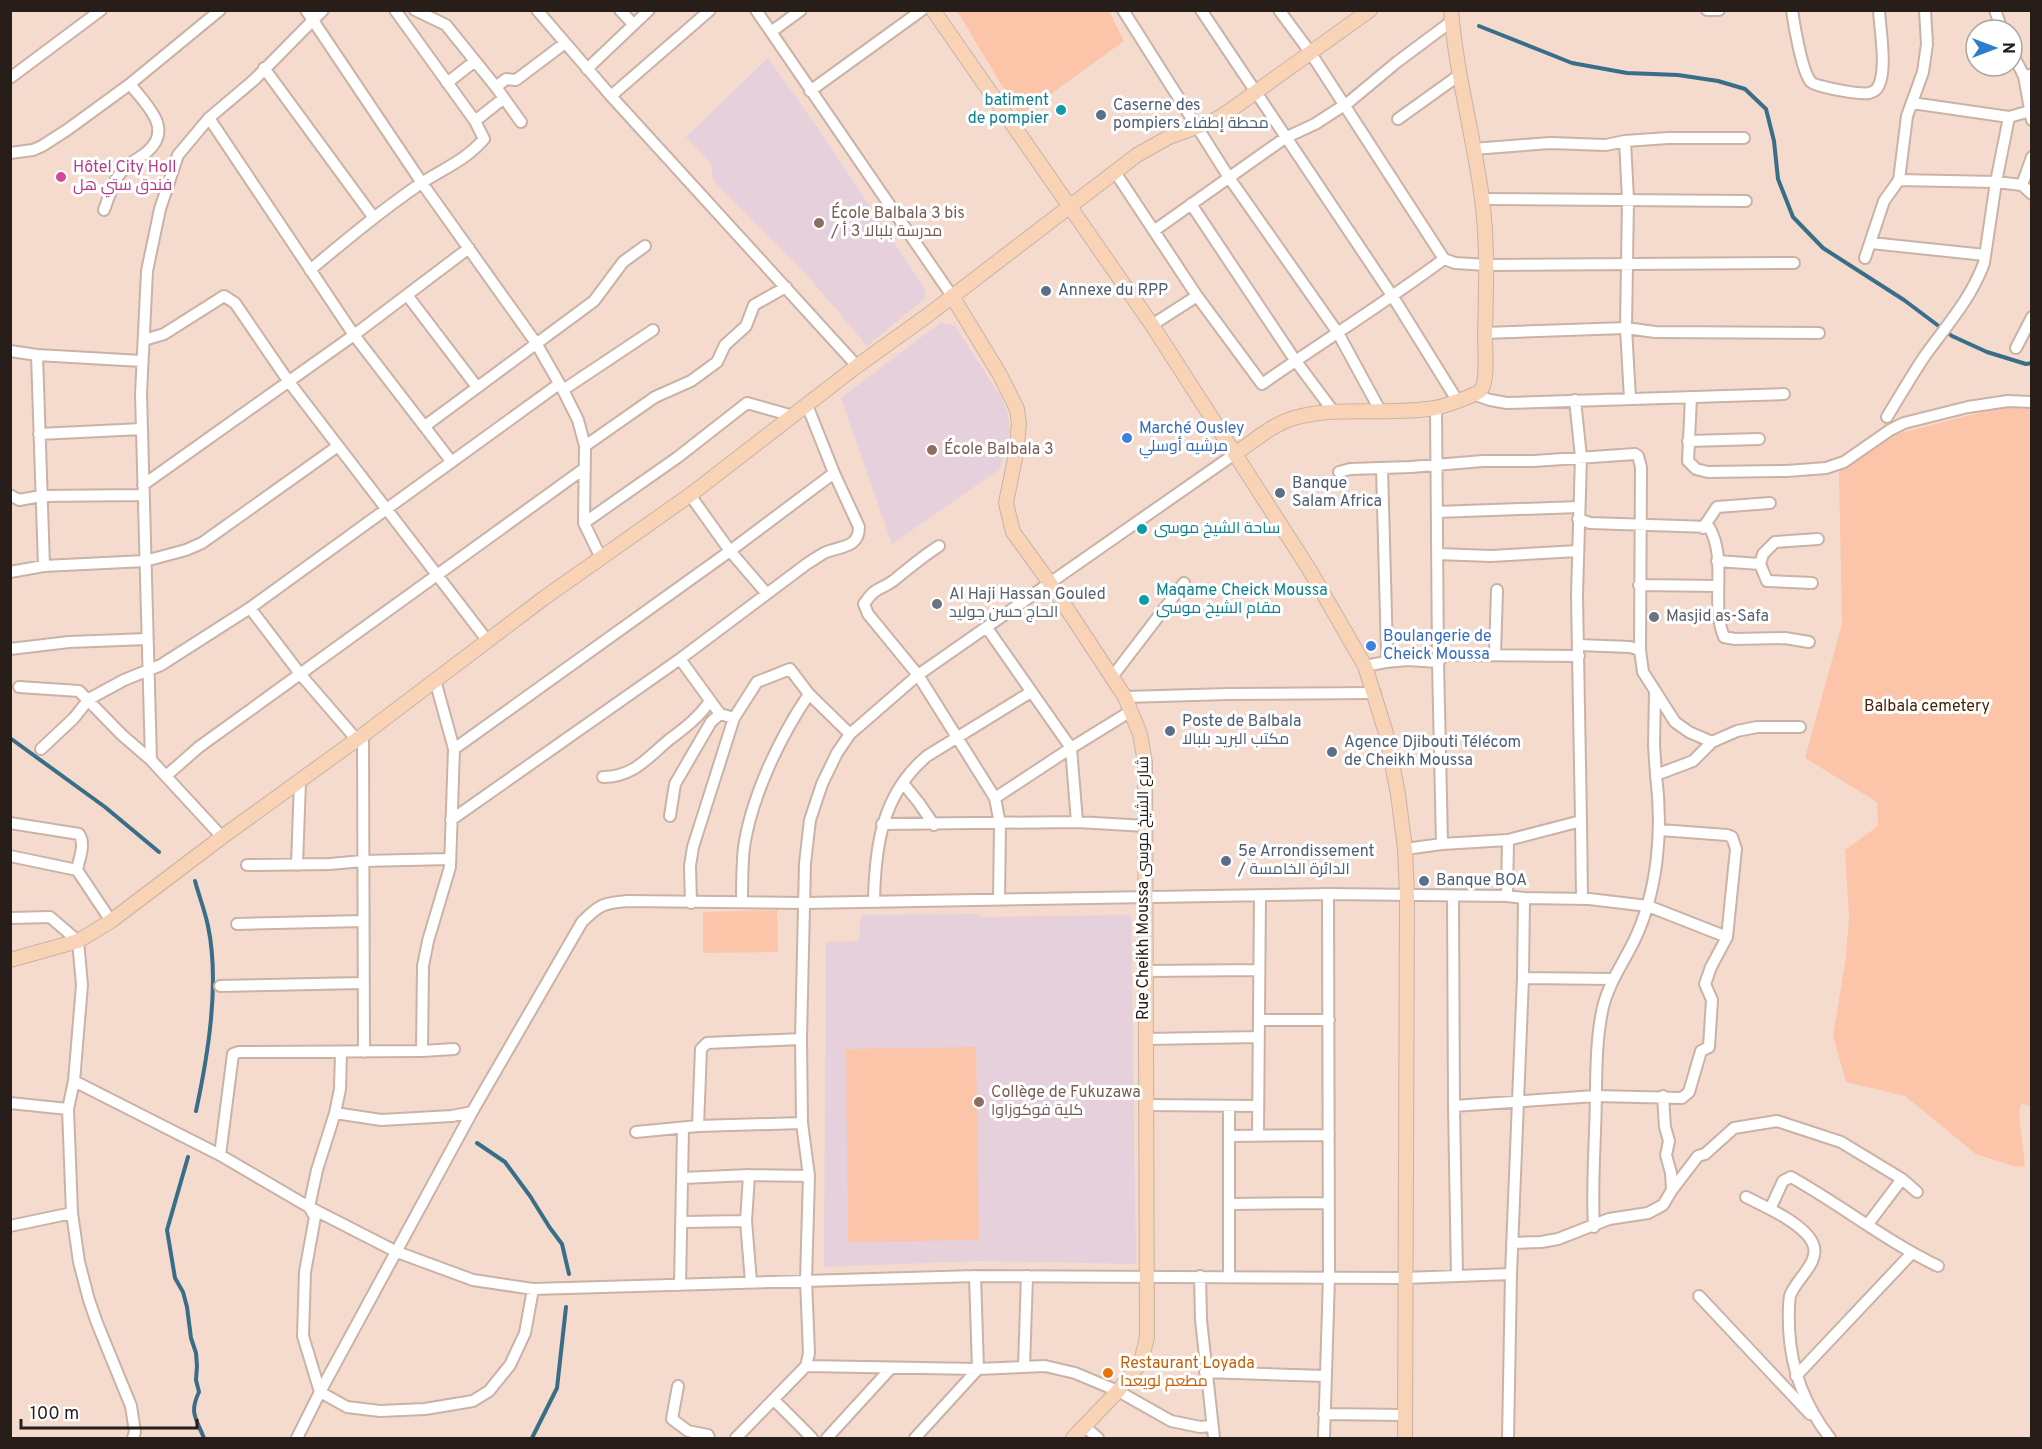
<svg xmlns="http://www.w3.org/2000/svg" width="2042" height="1449" viewBox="0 0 2042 1449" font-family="Overpass,Cairo,sans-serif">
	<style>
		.education { fill: #e6d0dc }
		.green { fill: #fcc5a9 }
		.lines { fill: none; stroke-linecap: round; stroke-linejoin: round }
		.stream { stroke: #386e88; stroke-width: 4 }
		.street-casing { stroke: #cab2a6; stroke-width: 14 }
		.secondary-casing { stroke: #cab2a6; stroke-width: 16 }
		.street { stroke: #fff; stroke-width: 10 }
		.secondary { stroke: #f8d3b6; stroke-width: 14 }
		.culture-dot { fill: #0f9aa8; stroke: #fff; stroke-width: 2 }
		.service-dot { fill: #5c6f8a; stroke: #fff; stroke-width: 2 }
		.hotel-dot { fill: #d1479c; stroke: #fff; stroke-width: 2 }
		.education-dot { fill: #8d6e63; stroke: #fff; stroke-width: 2 }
		.shop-dot { fill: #3f7fe0; stroke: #fff; stroke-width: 2 }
		.worship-dot { fill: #6b7280; stroke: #fff; stroke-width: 2 }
		.food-dot { fill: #e8710a; stroke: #fff; stroke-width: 2 }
		.labels { text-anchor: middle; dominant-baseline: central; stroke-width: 6; stroke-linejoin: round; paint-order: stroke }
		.culture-label { font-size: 16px; fill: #0d838f; stroke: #fff; text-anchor: start }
		.service-label { font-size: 16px; fill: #4e5e75; stroke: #fff; text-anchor: start }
		.hotel-label { font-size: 16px; fill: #b23c85; stroke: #fff; text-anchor: start }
		.education-label { font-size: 16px; fill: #785e54; stroke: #fff; text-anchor: start }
		.shop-label { font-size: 16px; fill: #366cbe; stroke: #fff; text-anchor: start }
		.worship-label { font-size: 16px; fill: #5b616d; stroke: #fff; text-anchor: start }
		.park-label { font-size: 16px; fill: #4c2104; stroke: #fff }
		.street-label { font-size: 16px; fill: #271e19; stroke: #fff }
		.food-label { font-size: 16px; fill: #c56008; stroke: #fff; text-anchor: start }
	</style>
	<rect width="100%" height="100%" fill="#f4dbce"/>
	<path class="education" d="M768 58 817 127 925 289V298L867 346 808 276 714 181 710 162 686 137Z
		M940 323 955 326 1001 397 1008 413 1010 431 1000 469 892 544 841 398Z
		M981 914V917L1131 915 1136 1264 980 1261 824 1267 826 942 859 941 861 915Z"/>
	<path class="green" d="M957 11H1109L1124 41 1019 117 1012 102Z
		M2002 407H2031L2032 1106 2021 1104 2019 1114 2025 1166 2016 1167 1976 1154 1905 1096 1846 1082 1833 1036 1846 957 1849 917 1845 850 1878 826 1877 802 1805 758 1842 624 1839 472 1865 442Z
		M777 910 778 952 703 953V912Z
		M976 1047 979 1240 848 1242 846 1049Z"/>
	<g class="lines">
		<path class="stream" d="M1479 26 1572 63 1627 73 1678 75 1718 81 1745 89 1766 109 1774 141 1778 179 1793 217 1823 248 1904 300 1952 336 1987 352 2026 364 2032 363
			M10 738 105 807 159 852
			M195 881C199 896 205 911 208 926 220 983 208 1055 196 1111
			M477 1143 505 1162 530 1196 550 1228 562 1244 569 1274
			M188 1157 167 1230 175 1278 183 1292 187 1307 191 1338 196 1353 197 1366 196 1380 199 1392C189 1413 196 1418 204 1438
			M532 1438 557 1388 566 1307"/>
		<g class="street-casing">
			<path id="street" d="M306 10 422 183 536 343 563 390 578 420 585 446 584 523 601 558
				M415 10 446 25 496 87 521 122
				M537 10 611 96 857 366
				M620 10 633 24
				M756 10 952 296
				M1123 10 1230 179 1338 333 1381 412
				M1201 10 1393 297 1457 400
				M1279 10 1310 52 1444 259 1455 263 1487 265 1794 263
				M1707 10H1719
				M1792 10C1794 25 1802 72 1811 82 1815 87 1862 95 1869 93 1874 92 1877 90 1879 85 1887 67 1880 30 1879 10
				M1995 10 2002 30
				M771 32 801 10
				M2012 53 2024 76 2031 75
				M264 68 374 218
				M587 69 649 10
				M2024 76 2032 120
				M10 78 101 10
				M447 83 475 61
				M496 87 506 79 516 80 565 43
				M810 91 922 10
				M611 96 710 10
				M1912 103 2009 117 2030 111
				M209 118 354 335 451 461
				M1398 119 1458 76
				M475 121 504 98
				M1625 141 1628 199 1626 328 1630 399
				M1473 149 1550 143 1606 145 1625 141 1668 138H1744
				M10 153 33 150 42 146 67 130 130 84 220 10
				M1115 172 1197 296 1262 384C1322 342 1385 303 1444 259
				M1899 180 1996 182 2022 185 2032 157
				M2022 185 2032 194
				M1482 199 1746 201
				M1191 204 1295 360 1333 411
				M104 210C109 197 113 181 122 171 129 163 140 158 148 151 174 128 145 104 130 84
				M1155 230 1285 138 1315 124 1349 102 1397 62 1452 21
				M1871 243 1985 255
				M1865 258 1884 201 1899 180 1907 116 1923 72 1927 44 1925 10
				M310 270C346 240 382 210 420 184 444 168 465 161 484 139L475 121 395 10
				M407 295 477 387
				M1152 325 1197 296
				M1485 333 1626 328 1655 332 1819 333
				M144 340 164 334 224 296 235 303 289 382 487 640
				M2016 348 2032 317
				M10 351 37 355 142 361
				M37 355 44 566
				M563 390 653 330
				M1473 394 1490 400 1507 403 1784 394
				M1691 397 1688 461 1696 469 1708 472 1787 471 1826 468 1844 462 1890 430 1904 423 1968 407 2008 401 2032 402
				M1436 408 1438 662 1442 844 1508 840
				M1887 417C1899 397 1911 377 1924 357 1946 326 1971 299 1984 263L1996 182 2009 117
				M425 426 594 301 623 262 645 246
				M39 434 142 429
				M1688 441 1759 439
				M585 446 655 397 691 381 717 362 725 345 746 326 754 305 786 287
				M1339 472 1350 469 1411 467 1483 461H1534L1635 454 1638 456 1641 467 1640 650
				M143 485 354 335 469 248
				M10 495 19 500 41 496 144 495
				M690 495 730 551 767 594
				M1437 512 1579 507
				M1578 519 1590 523 1709 527C1728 559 1710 604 1724 637L1735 639 1785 638 1809 642
				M584 523 678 457 747 403 793 416
				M1703 528 1717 507 1770 503
				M939 546C923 556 908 569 893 581 879 591 876 586 864 604L868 614 918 675 995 798 1000 824 999 899
				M1437 554 1491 556 1578 551
				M1717 561 1760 564 1763 554 1775 542 1818 539
				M1760 564 1767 581 1812 583
				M10 572 44 566 145 561 186 550 202 543 338 446
				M1639 585 1718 586
				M250 608 301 675 357 740
				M987 628 1071 748 1077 822
				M1579 645 1630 647 1640 650 1643 672 1675 722 1689 732 1712 742
				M10 649 69 642 147 639
				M1495 654 1497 590
				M680 659 720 714 734 718
				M1386 662 1408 660 1438 662 1444 655H1451L1579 656
				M1365 666 1386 662 1387 652 1382 468
				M1112 677 1184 583
				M19 687 79 691 122 735 151 760
				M1655 692 1654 745 1656 775
				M1125 697 1228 694 1375 693
				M363 735 364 1052
				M41 749 74 718 89 699 124 680 161 665 250 608 559 384
				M454 749 730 551 834 473
				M166 776 199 747 585 468
				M603 777C634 777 648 757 670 739 685 728 699 717 710 701
				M903 783 919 803 934 825
				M995 798 1071 748 1131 711
				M670 816 675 784 711 722 720 714
				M451 820 680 659 808 563C813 560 819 556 824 553 839 546 859 549 859 527L834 473 807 405
				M1581 821 1582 899
				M10 823 79 834C86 844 79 859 77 870
				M882 824 1077 822 1146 826
				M222 837 151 760 141 394 147 271 160 209 178 155 209 118 254 80 323 10
				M1405 849 1442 844
				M10 856 77 870 111 921
				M247 865 330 864 363 861 450 859
				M297 865 300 781
				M1507 896 1524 898 1523 978 1511 1274 1508 1438
				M1453 897 1454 1106 1457 1276
				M1524 898 1589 899 1648 906 1727 937
				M874 901C875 846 882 794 927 756L1031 692
				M742 902C742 884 742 865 744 847 752 795 780 737 809 694L850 734
				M691 903 690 866 693 847 734 718 757 682 790 669 809 694
				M10 918 50 917 78 941 82 985 74 1081 68 1109 72 1213 79 1262 89 1300 97 1323 131 1406 135 1432 133 1438
				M237 924 363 921
				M1145 971 1259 970
				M1523 978 1613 979
				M220 986 363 983
				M1259 1020H1329
				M1146 1039 1258 1037
				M422 1051 423 966 428 941 450 867 454 749 435 680
				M341 1052 340 1089 335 1113 317 1170 309 1207 315 1217 305 1272 303 1336 320 1392 347 1407 380 1411 425 1409 473 1401 489 1391 510 1365 525 1333 533 1289
				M74 1081 220 1155 309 1207 397 1252 473 1280 533 1289 975 1276 1404 1278 1511 1274
				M10 1103 68 1109
				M1145 1105 1258 1106
				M1454 1106 1595 1096 1682 1098 1689 1092 1701 1051 1709 1047 1712 1000 1705 984 1711 967 1727 937 1736 849 1732 837 1727 835 1660 830
				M335 1113 381 1120 452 1116 472 1112
				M698 1126 701 1049 707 1043 801 1039
				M636 1132 698 1126 802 1123
				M1258 1135 1260 895
				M1229 1136 1329 1135
				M220 1155 233 1054 239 1052 422 1051 454 1049
				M749 1175 746 1221 751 1282
				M683 1178 749 1175 809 1176
				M1672 1190 1698 1156 1705 1154 1734 1128 1777 1121 1841 1142 1902 1179 1917 1192
				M1746 1197C1764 1206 1805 1224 1813 1244 1821 1262 1795 1280 1790 1296 1788 1307 1789 1318 1789 1329 1791 1370 1805 1406 1830 1438
				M1230 1204 1329 1203
				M1770 1209 1783 1181 1791 1177C1841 1205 1886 1241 1938 1266
				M683 1222 746 1221
				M1868 1224 1902 1179
				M10 1226 72 1213
				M1594 1227C1592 1194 1594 1163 1595 1131 1597 1090 1594 1047 1603 1007 1609 983 1623 963 1634 941 1658 891 1663 830 1656 775L1693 761 1712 742 1737 731 1757 727H1800
				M1512 1243 1541 1242 1558 1239 1609 1219 1648 1213 1663 1205 1672 1190 1671 1173 1666 1155 1669 1141 1665 1127 1663 1096
				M1200 1276 1201 1320 1214 1438
				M1229 1276V1106
				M680 1285 683 1129
				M1699 1296 1810 1414
				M806 1366 978 1369 1045 1366 1075 1373 1118 1391 1171 1421 1200 1427 1212 1426
				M1024 1367 1027 1276
				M1205 1372 1325 1376
				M1796 1376 1912 1253
				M678 1386 672 1419 688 1431 708 1435 709 1438
				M774 1400 812 1438
				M1324 1414 1404 1415
				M1084 1426 1098 1438
				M297 1438 320 1392 472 1112 582 922C599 905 603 903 627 901L804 903 1328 894 1507 896 1508 840 1581 821 1577 596 1581 457 1575 400
				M736 1438 806 1366 809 1353 806 1280 809 1176 802 1123 801 1039 805 863 810 820 822 784 837 753 850 734 918 675 1236 453
				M827 1438 891 1368
				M915 1438 978 1369 975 1276
				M1324 1438 1329 1277 1328 894"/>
		</g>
		<g class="secondary-casing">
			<path id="secondary" d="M933 10 1152 325 1309 569 1365 666 1386 733 1398 794 1405 849 1407 896 1405 1438
				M952 296 1000 375 1017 409 1019 424 1016 453 1006 503 1013 532 1050 583 1125 697 1140 734 1145 763 1147 1337 1141 1362 1118 1391 1073 1438
				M1236 453C1254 441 1273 424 1294 418 1340 405 1388 416 1435 408 1442 407 1477 395 1481 390 1488 381 1485 348 1485 336 1486 290 1488 245 1482 199 1474 136 1456 74 1451 10
				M10 960 78 941 111 921 222 837 363 735 544 598 690 495 857 366 928 315 1137 155 1169 137 1211 122 1225 114 1370 10"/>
		</g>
		<use href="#street" class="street"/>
		<use href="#secondary" class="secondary"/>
	</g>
	<g class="culture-dot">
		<circle cx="1061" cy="110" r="6"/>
		<circle cx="1142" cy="529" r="6"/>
		<circle cx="1144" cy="600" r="6"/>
	</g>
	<g class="service-dot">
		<circle cx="1101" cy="115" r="6"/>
		<circle cx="1046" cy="291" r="6"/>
		<circle cx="1280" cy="493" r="6"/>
		<circle cx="1170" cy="731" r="6"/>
		<circle cx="1332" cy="752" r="6"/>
		<circle cx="1226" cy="861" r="6"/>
		<circle cx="1424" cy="881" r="6"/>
	</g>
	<circle class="hotel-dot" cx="61" cy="177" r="6"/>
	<g class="education-dot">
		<circle cx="819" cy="223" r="6"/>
		<circle cx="932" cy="450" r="6"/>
		<circle cx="979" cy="1102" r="6"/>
	</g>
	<g class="shop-dot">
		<circle cx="1127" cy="438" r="6"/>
		<circle cx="1371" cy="646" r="6"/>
	</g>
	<g class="worship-dot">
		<circle cx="937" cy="604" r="6"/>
		<circle cx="1654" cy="617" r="6"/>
	</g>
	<circle class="food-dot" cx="1108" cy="1373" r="6"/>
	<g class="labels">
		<g class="culture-label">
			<text x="1049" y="101" text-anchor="end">batiment<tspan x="1049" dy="18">de pompier</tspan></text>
			<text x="1154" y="529">ساحة الشيخ موسى</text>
			<text x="1156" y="591">Maqame Cheick Moussa<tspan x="1156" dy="18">مقام الشيخ موسى</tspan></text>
		</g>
		<g class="service-label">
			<text x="1113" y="106">Caserne des<tspan x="1113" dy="18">pompiers محطة إطفاء</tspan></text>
			<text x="1058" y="291">Annexe du RPP</text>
			<text x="1292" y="484">Banque<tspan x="1292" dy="18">Salam Africa</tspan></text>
			<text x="1182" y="722">Poste de Balbala<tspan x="1182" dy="18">مكتب البريد بلبالا</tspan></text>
			<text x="1344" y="743">Agence Djibouti Télécom<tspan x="1344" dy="18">de Cheikh Moussa</tspan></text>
			<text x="1238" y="852">5e Arrondissement<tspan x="1238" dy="18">/ الدائرة الخامسة</tspan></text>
			<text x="1436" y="881">Banque BOA</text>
		</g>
		<g class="hotel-label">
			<text x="73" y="168">Hôtel City Holl<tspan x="73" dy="18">فندق ستي هل</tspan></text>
		</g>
		<g class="education-label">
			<text x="831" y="214">École Balbala 3 bis<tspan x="831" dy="18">/ مدرسة بلبالا 3 أ</tspan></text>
			<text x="944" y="450">École Balbala 3</text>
			<text x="991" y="1093">Collège de Fukuzawa<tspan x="991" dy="18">كلية فوكوزاوا</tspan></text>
		</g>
		<g class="shop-label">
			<text x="1139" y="429">Marché Ousley<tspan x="1139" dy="18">مرشيه أوسلي</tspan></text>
			<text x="1383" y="637">Boulangerie de<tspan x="1383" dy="18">Cheick Moussa</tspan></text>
		</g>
		<g class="worship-label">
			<text x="949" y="595">Al Haji Hassan Gouled<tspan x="949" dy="18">الحاج حسن جوليد</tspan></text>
			<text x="1666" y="617">Masjid as-Safa</text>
		</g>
		<g class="park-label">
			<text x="1927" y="707">Balbala cemetery</text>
		</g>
		<g class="street-label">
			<text transform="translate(1144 888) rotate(-90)">Rue Cheikh Moussa شارع الشيخ موسى</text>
		</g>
		<g class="food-label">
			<text x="1120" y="1364">Restaurant Loyada<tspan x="1120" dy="18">مطعم لويعدا</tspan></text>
		</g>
	</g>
	<rect width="2042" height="1449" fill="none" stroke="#271e19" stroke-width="24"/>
	<g transform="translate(1994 48) rotate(90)"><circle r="28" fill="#ffffff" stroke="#a9a5a3" stroke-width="1.5"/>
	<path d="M0-4.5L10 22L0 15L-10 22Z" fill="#2e7dcc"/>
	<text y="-9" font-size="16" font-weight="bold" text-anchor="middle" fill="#271e19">N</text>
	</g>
	<path d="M21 1419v9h176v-9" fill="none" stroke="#271e19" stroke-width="3"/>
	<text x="30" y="1419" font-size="18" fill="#271e19" stroke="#ffffff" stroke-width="4.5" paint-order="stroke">100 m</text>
</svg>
